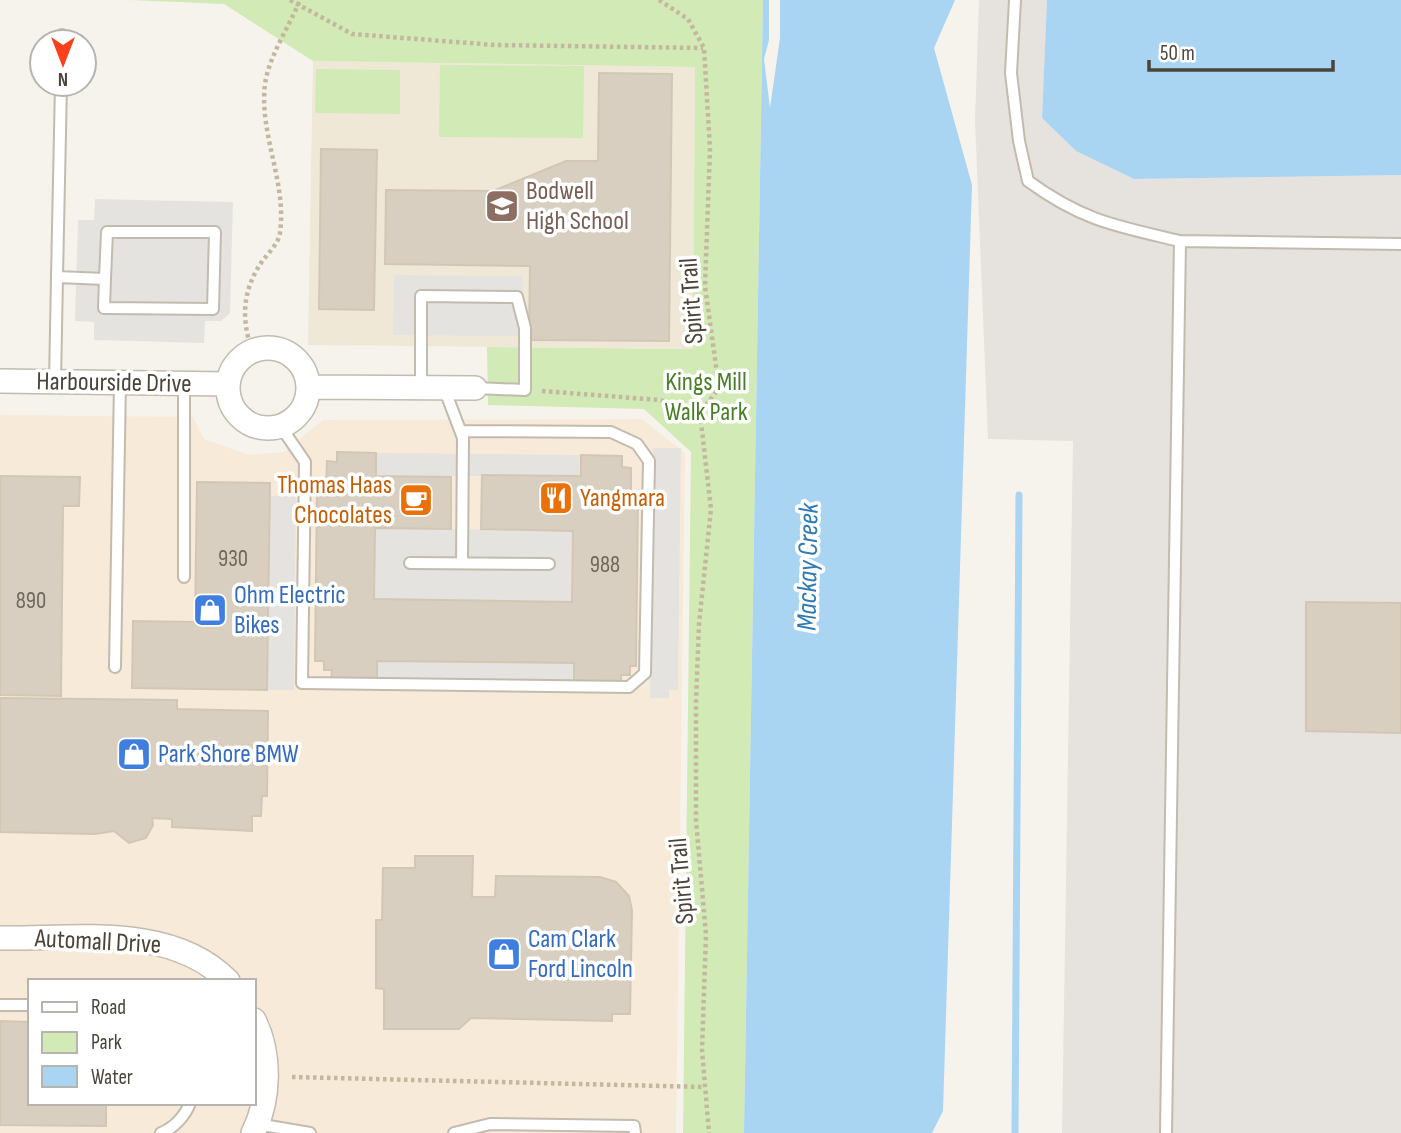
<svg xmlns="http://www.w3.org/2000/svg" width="1401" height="1133" viewBox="0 0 1401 1133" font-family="'Sofia Sans Condensed',sans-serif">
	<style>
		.commercial { fill: #f7ead8; fill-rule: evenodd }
		.industrial { fill: #e6e2dd }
		.education { fill: #efe8d6 }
		.green { fill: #d2eab5 }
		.parking { fill: #e5e3e0 }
		.water { fill: #a9d4f2 }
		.pier { fill: #f6f3ec }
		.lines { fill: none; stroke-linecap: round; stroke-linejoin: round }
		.stream { stroke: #a9d4f2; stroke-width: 7 }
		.building { fill: #d8cfc1; stroke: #d3c7b4; stroke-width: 2 }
		.lane-casing { stroke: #c2bbae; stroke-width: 14 }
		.street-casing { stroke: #c2bbae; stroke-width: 26 }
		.path { stroke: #c4b79f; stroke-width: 4.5; stroke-dasharray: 3.5 3.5; stroke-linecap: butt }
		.lane { stroke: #fff; stroke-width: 10 }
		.street { stroke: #fff; stroke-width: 23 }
		.labels { text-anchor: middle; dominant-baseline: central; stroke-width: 7; stroke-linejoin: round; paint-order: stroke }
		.number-label { font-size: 23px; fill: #6e675b }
		.education-label { font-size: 26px; fill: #785e54; stroke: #fff; text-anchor: start }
		.street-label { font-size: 26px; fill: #4b4439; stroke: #fff }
		.park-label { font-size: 26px; fill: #4a7f2a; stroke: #fff }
		.food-label { font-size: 26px; fill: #c56008; stroke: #fff; text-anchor: end }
		.shop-label { font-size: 26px; fill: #366cbe; stroke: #fff; text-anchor: start }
		.water-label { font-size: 28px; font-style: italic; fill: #2e7ab2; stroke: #fff }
	</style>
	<rect width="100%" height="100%" fill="#f6f3ec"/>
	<path class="commercial" d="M0 415 193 417 204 439 249 455 284 452 323 420 642 419 685 453 676 1133H0ZM30 981H254V1103H30Z"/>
	<path class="industrial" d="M979 0H1047L1042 118 1076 151 1134 179 1401 175V1133H1062L1073 441 988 439 975 120Z"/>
	<path class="education" d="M313 61 695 67 693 349 308 345Z"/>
	<path class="green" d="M130 0H763L744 1133H683L691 452 644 409 488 405 487 347 693 349 695 67 313 61 224 4Z
		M440 65 584 66 583 138 439 137Z
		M316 69 400 70V114L315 113Z"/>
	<path class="parking" d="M95 199 233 202 230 313 221 321H205L204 343 94 340V322L75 321 78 220H94Z
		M394 275 523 276V336L393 335Z
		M653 448H681L678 690H669V698H650Z
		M376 453 581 455V476H376Z
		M270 496H296L294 690H267Z
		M375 528 573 531 572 602 374 599Z
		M377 661 574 663V682L377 681Z"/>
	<path class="water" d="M763 0H955L934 48 972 185 943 1111 932 1133H744Z
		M1047 0H1401V175L1134 179 1076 151 1042 118Z"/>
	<path class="pier" d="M769 0H780V38L770 108 764 59 769 40Z"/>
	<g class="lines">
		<path class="stream" d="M1015 1133 1019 495"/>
	</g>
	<path class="building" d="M599 73 672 74 669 341 529 340 530 266 385 264 386 190 493 191 566 161H598Z
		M599 73 672 74 669 341 529 340 530 266 385 264 386 190 493 191 566 161H598Z
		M321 149 377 150 374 310 319 309Z
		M337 452 376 453V476L451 477V529L375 528 374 599 572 602 573 531 481 529 482 475 581 476V455L622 456V467L631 468V496H638L636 666H630V675H621V683L574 682V663L377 661V681H331L332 670H324V661H315L317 487H326L327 461 337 462Z
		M0 476 80 477 79 506H63L61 696 0 695Z
		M197 482 270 483 267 690 132 688 133 621 195 622Z
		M1306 602 1401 603V733L1306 731Z
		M0 698 177 700V709L268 711 267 796H262L261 816H252V831L172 827V819L152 818 153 825 146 838 129 843 114 831 95 834 0 832Z
		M415 856H473L472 897H495L496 876 600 877 616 882 629 896 632 910 630 1014H612V1021L471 1018 459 1029H384V989L376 988V920H382L383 868H415Z
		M0 1021 30 1022V1103H106V1126L0 1125Z"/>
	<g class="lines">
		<g class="lane-casing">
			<path id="lane" d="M1015 0 1011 73 1019 141 1028 181C1083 221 1116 226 1180 241L1166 1133
				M62 42V35
				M1180 241 1401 244
				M57 277 61 84
				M55 382 57 277 105 279 104 308 213 309 215 232H107L105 279
				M184 384V577
				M421 388V296L517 297 525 328V390L475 388
				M444 388 463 438 462 563
				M281 427 305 462 302 683 629 687 645 673 649 461 637 444 611 432 461 431
				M410 563 549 564
				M115 667 120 383
				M0 1005H30
				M257 1124 310 1133
				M161 1133C174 1128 185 1116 190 1103
				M454 1133 490 1124 634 1126 635 1133"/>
		</g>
		<g class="street-casing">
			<path id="street" d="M228 388a40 40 0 1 1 80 0a40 40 0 1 1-80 0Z
				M0 381 228 384
				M308 387 475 388
				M0 938C75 939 171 923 228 981
				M253 1133C270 1100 271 1054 254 1020"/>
		</g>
		<path class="path" d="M290 0 352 34 495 45 703 48
			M659 0 688 19 704 48 710 149 705 286 719 388 700 413 711 509 699 624 696 701V820L706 935 702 1050 709 1133
			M252 351C241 318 242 290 263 260 269 253 279 242 280 233 287 182 259 135 265 84 269 56 289 27 300 0
			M542 391 660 400 700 413
			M292 1077 703 1087"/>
		<use href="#lane" class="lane"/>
		<use href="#street" class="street"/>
	</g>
	<defs>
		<g id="school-square" transform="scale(1.75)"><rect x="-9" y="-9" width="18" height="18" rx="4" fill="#8d6e63" stroke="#fff"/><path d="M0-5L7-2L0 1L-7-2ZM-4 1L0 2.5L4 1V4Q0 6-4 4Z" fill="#fff"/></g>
		<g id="restaurant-square" transform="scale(1.75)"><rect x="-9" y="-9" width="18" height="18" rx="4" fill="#e8710a" stroke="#fff"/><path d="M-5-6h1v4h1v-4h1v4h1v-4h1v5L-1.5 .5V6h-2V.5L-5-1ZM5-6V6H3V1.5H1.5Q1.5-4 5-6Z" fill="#fff"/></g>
		<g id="cafe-square" transform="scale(1.75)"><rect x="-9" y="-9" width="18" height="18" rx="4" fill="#e8710a" stroke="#fff"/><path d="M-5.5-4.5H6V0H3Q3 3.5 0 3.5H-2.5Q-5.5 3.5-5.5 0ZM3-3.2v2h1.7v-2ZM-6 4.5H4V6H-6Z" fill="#fff"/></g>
		<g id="shop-square" transform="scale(1.75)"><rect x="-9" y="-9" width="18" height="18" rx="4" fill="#3f7fe0" stroke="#fff"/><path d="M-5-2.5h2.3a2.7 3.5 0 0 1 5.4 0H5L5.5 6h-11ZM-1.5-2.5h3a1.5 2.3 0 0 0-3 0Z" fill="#fff"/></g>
	</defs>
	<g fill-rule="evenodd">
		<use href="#school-square" x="502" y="206"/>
		<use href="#restaurant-square" x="556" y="498"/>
		<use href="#cafe-square" x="416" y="500"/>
		<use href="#shop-square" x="210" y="610"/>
		<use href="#shop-square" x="134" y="754"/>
		<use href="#shop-square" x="504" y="954"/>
	</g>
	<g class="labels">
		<g class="number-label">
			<text x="233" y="559">930</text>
			<text x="605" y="565">988</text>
			<text x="31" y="601">890</text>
		</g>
		<g class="education-label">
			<text x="526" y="191">Bodwell<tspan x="526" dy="30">High School</tspan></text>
		</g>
		<g class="street-label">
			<text transform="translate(692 301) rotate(-94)">Spirit Trail</text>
			<text transform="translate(114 383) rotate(1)">Harbourside Drive</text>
			<text transform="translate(682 881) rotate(-95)">Spirit Trail</text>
			<text transform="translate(98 942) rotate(3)">Automall Drive</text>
		</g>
		<g class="park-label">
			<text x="706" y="382">Kings Mill<tspan x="706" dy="30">Walk Park</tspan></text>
		</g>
		<g class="food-label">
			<text x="392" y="485">Thomas Haas<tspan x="392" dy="30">Chocolates</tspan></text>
			<text x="580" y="498" text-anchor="start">Yangmara</text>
		</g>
		<g class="shop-label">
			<text x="234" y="595">Ohm Electric<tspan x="234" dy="30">Bikes</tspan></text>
			<text x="158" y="754">Park Shore BMW</text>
			<text x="528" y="939">Cam Clark<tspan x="528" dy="30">Ford Lincoln</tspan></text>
		</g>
		<g class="water-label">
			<text transform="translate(808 567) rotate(-89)">Mackay Creek</text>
		</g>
	</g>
	<rect x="28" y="979" width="228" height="126" fill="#ffffff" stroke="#b7b4b0" stroke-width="2"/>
	<rect x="42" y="1002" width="35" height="10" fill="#ffffff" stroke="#b7b4b0" stroke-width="2"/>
	<text x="91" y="1014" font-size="21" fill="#4b4439">Road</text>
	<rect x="42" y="1032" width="35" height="21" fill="#d2eab5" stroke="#b7b4b0" stroke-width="2"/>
	<text x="91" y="1049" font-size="21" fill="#4b4439">Park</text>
	<rect x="42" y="1066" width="35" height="21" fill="#a9d4f2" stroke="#b7b4b0" stroke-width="2"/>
	<text x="91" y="1084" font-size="21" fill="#4b4439">Water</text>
	<g transform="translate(63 63) rotate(180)"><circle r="33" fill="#ffffff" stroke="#b7b4b0" stroke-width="2"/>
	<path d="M0-5L12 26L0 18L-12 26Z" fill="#fc3f1d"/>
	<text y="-10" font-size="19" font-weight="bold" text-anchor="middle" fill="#4b4439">N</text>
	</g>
	<path d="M1149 60v10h184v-10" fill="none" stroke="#4b4439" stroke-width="3.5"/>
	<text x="1160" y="60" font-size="21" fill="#4b4439" stroke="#ffffff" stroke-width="5" paint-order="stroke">50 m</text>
</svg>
